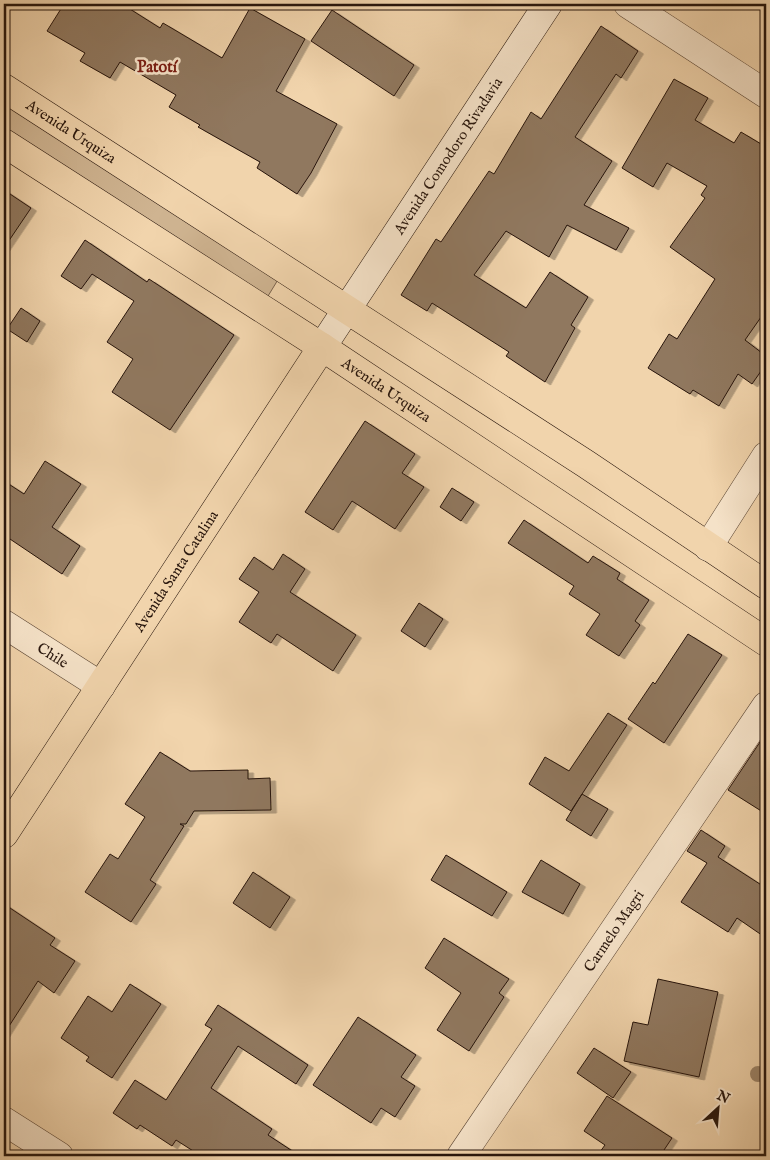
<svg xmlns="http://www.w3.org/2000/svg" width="770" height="1160" viewBox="0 0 770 1160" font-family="'IM FELL English',serif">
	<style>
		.green { fill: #cfb491; stroke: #7b644e }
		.building { fill: #90785f; stroke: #27150c; filter: url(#shadow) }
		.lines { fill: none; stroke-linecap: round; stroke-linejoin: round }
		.minor-casing { stroke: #5a4534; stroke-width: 29 }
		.secondary-casing { stroke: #27150c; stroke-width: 29 }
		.primary-casing { stroke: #27150c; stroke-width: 29 }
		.minor { stroke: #f6e3c9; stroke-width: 28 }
		.secondary { stroke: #f6e3c9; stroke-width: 28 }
		.primary { stroke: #f1d4ac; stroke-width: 28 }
		.tree { fill: #9d856a }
		.labels { text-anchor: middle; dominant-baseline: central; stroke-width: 5; stroke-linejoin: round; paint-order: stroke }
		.street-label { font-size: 15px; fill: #27150c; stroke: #f6e3c9 }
		.neighbourhood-label { font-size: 16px; font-weight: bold; fill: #7a1f14; stroke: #f6e3c9 }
	</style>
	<defs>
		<filter id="shadow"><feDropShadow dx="5.5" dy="3" stdDeviation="0" flood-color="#0004"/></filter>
	</defs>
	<rect width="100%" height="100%" fill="#f1d4ac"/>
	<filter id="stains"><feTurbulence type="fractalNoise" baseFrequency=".004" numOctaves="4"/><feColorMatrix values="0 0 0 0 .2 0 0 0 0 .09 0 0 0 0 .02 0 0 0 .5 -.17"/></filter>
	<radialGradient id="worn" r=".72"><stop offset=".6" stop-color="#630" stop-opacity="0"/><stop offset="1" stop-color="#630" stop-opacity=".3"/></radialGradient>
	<path class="green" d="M4 104 279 278 265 301 4 132Z"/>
	<path class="building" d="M64 4H122L160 28 163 23 222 58 250 8 305 39 276 91 337 124 311 173 297 194 257 168 260 162 198 127 200 125 169 107 176 95 120 62 110 78 80 61 85 53 47 31Z
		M332 10 414 65 394 96 311 41Z
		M601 26 638 51 621 78 616 74 575 137 612 161 584 205 629 228 616 250 567 225 549 257 506 231 474 275 526 308 550 272 588 297 571 325 575 328 545 382 506 356 509 352 432 303 427 311 401 295 436 239 441 242 489 171 494 174 531 112 541 119Z
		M674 79 708 98 695 120 734 143 741 132 766 147V310L745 340 766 356V364L752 384 738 374 719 406 693 390 690 394 648 368 669 334 677 339 715 279 670 247 705 198 701 195 707 186 667 163 653 187 622 168Z
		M4 190 31 208 4 248Z
		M85 240 147 282 149 279 234 335 170 430 112 392 133 359 107 342 134 301 92 274 81 289 61 276Z
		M21 308 40 321 27 342 7 329Z
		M365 421 415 454 402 473 424 487 395 529 352 501 333 530 305 512Z
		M45 461 81 484 52 527 80 546 62 574 4 535V481L24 494Z
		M452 488 474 502 461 521 440 507Z
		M524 520 588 563 593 556 620 573 617 579 649 600 635 621 640 625 619 656 586 635 600 614 569 594 574 586 508 543Z
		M283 554 305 569 290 592 356 635 333 671 277 634 271 643 239 622 259 592 239 579 254 557 273 570Z
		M419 603 443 619 425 647 401 631Z
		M688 634 722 655 664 743 628 719 653 682 655 684Z
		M608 713 627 725 571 811 529 784 545 757 569 771Z
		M766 733V814L728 790Z
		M160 752 190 771 248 770V779L270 778 271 810 194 811 186 824H180L184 826 150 880 156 884 131 922 85 892 110 854 118 859 145 817 125 804Z
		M582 794 608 809 591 836 566 820Z
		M701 830 725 846 718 857 766 888V938L737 918 728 932 681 902 707 863 687 851Z
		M446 855 507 892 492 916 431 880Z
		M541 860 580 884 563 914 522 892Z
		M253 872 290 897 270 928 233 903Z
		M4 904 55 938 50 945 75 961 54 993 38 981 4 1034Z
		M444 938 509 979 499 993 504 997 469 1051 437 1030 461 993 425 968Z
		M658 979 718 992 699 1077 624 1061 633 1022 648 1025Z
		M130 984 161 1004 112 1078 86 1061 89 1057 61 1038 88 996 112 1012Z
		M218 1005 308 1065 296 1084 238 1046 211 1088 272 1129 268 1135 300 1156H201L176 1140 172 1146 140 1125 137 1129 113 1113 135 1080 166 1100 212 1029 205 1025Z
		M358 1017 416 1055 401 1077 415 1086 395 1117 381 1108 371 1123 313 1085Z
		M594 1048 631 1072 613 1098 577 1073Z
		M607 1096 672 1138 660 1156H597L605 1145 584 1131Z"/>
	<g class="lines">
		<g class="minor-casing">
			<g id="minor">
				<path d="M628 4 766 94"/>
				<path d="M708 547 766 456"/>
				<path id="s1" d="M4 624 101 686"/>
				<path d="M4 1121 59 1156"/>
				<path id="s2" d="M461 1156 766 706"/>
			</g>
		</g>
		<g class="secondary-casing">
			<g id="secondary">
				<path id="s3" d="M322 347 548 4"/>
			</g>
		</g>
		<g class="primary-casing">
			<g id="primary">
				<path id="s4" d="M4 88 586 464 766 585"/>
				<path id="s5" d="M4 143 322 347 766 642"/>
				<path id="s6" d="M4 834 322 347"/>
			</g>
		</g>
		<use href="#minor" class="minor"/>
		<use href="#secondary" class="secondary"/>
		<use href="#primary" class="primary"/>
	</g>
	<circle class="tree" cx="758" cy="1074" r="8"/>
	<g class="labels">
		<g class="street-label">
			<text stroke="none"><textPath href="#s4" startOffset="80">Avenida Urquiza</textPath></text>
			<text stroke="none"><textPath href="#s3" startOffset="229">Avenida Comodoro Rivadavia</textPath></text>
			<text stroke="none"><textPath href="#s5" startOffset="455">Avenida Urquiza</textPath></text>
			<text stroke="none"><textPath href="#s6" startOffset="314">Avenida Santa Catalina</textPath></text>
			<text stroke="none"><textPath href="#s1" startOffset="58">Chile</textPath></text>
			<text stroke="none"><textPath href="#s2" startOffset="272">Carmelo Magri</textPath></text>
		</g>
		<g class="neighbourhood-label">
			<text x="157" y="68">Patotí</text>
		</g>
	</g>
	<rect width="770" height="1160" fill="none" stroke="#f1d4ac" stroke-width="20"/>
	<rect x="5" y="5" width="760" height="1150" fill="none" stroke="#27150c" stroke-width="2.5"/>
	<rect x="10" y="10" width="750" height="1140" fill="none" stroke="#27150c"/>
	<g transform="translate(718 1108) rotate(26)" stroke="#f6e3c9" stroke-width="4" paint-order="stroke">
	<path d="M0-4L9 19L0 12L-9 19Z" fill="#27150c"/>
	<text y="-8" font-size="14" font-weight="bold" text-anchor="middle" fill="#27150c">N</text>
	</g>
	<rect width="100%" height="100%" filter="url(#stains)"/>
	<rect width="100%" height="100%" fill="url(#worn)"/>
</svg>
